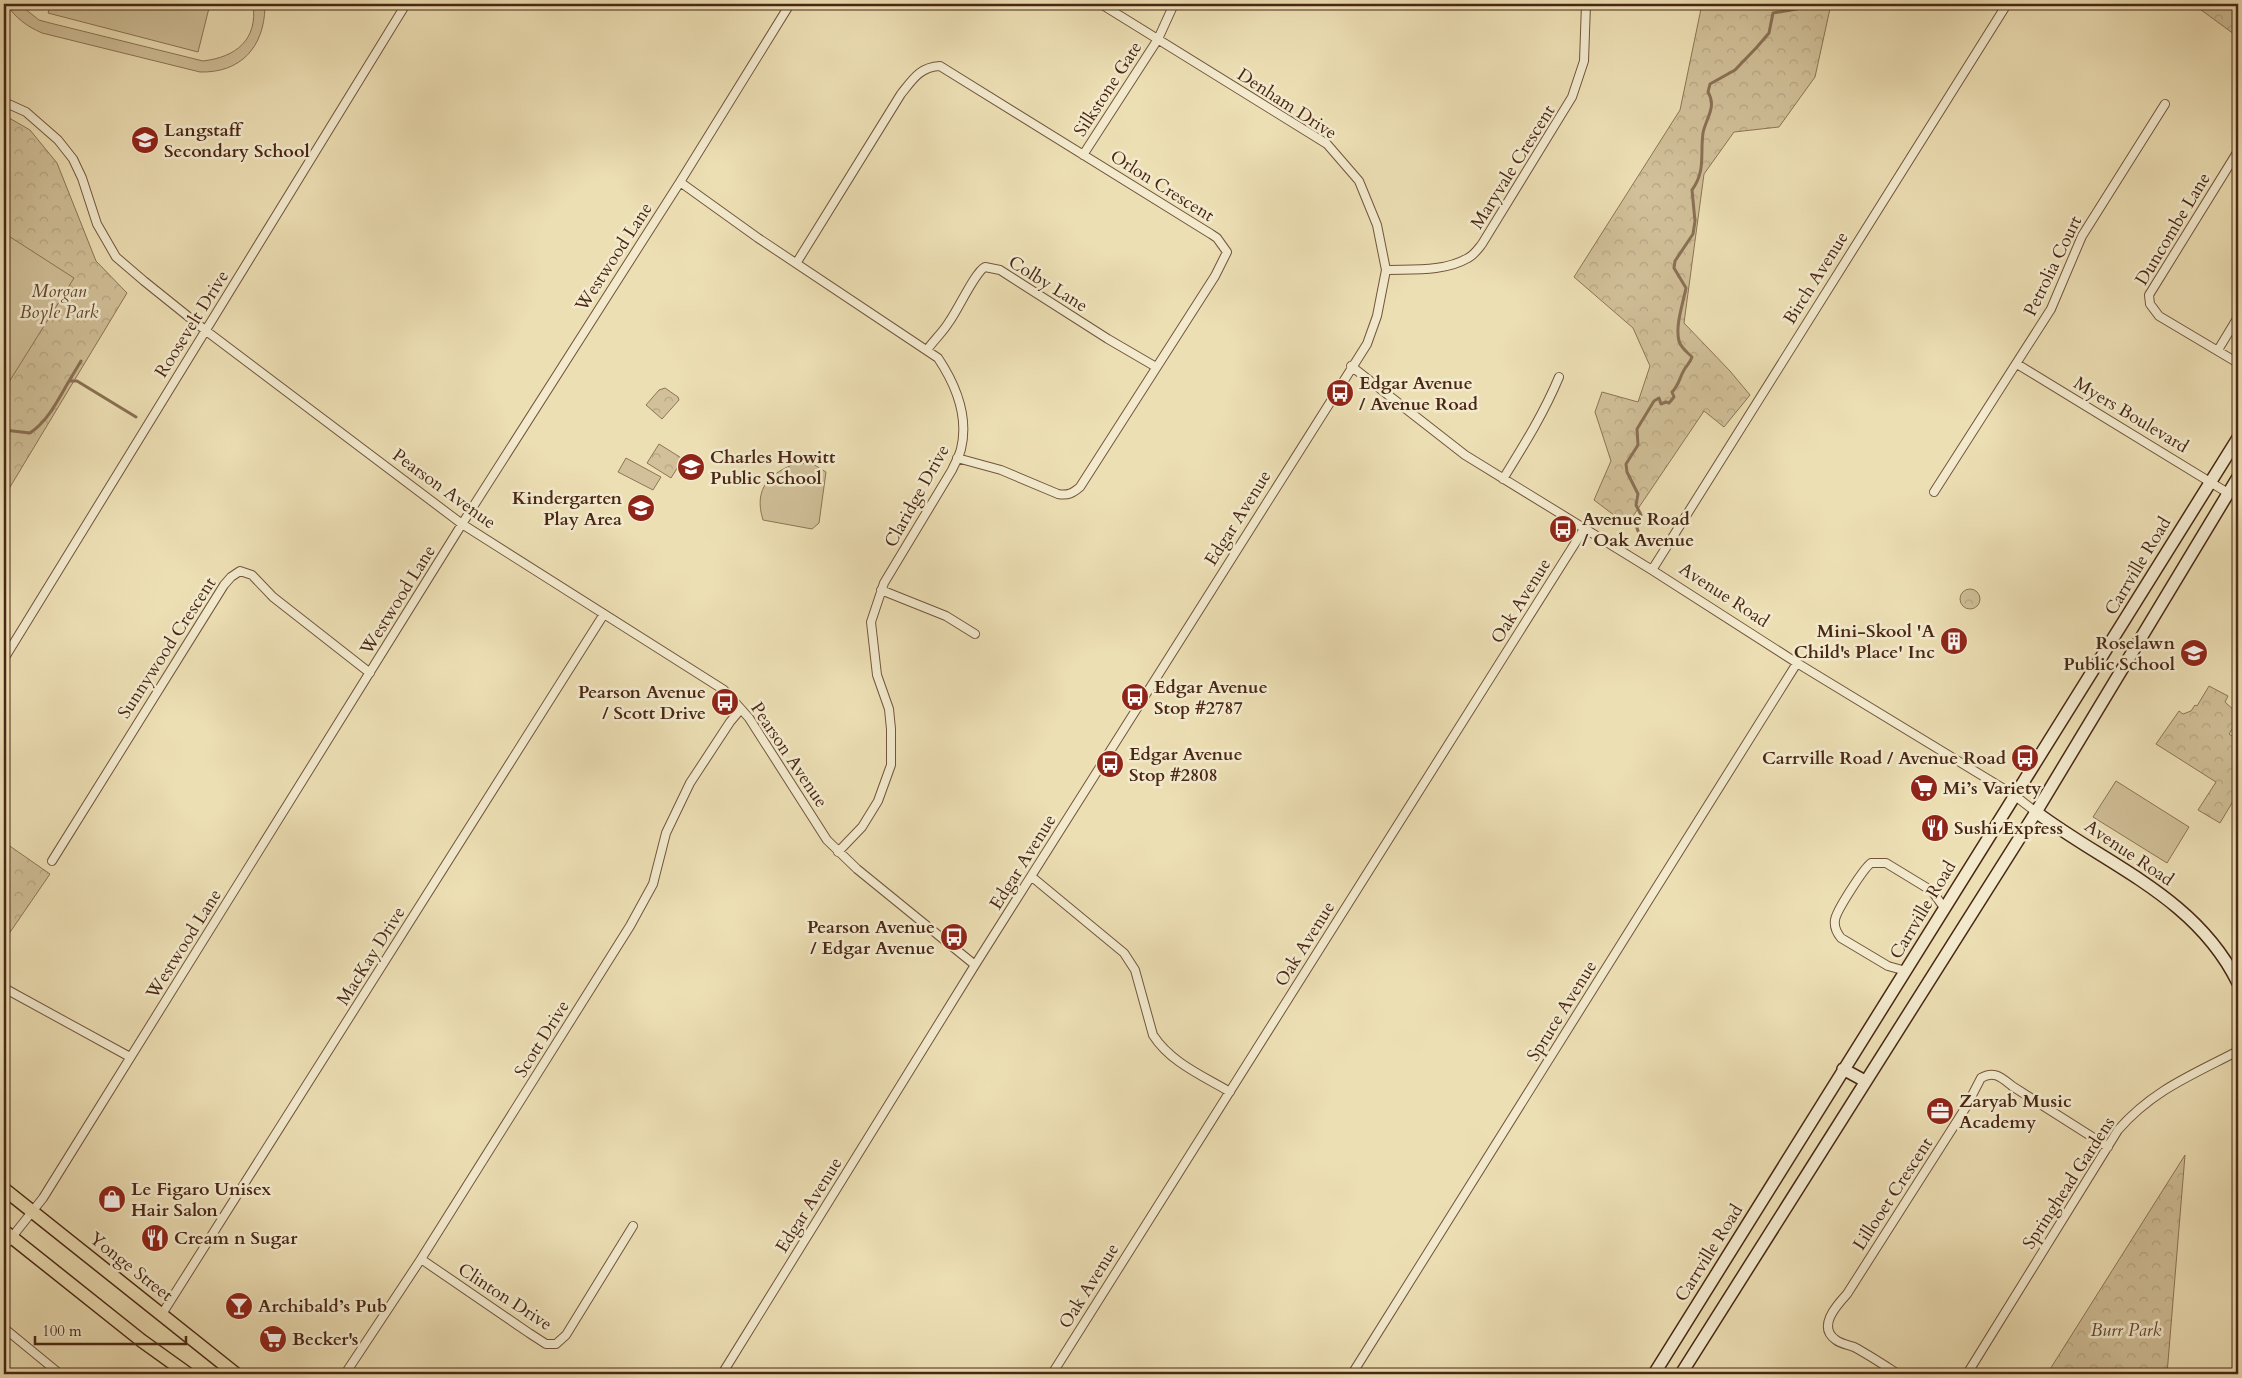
<svg xmlns="http://www.w3.org/2000/svg" width="2242" height="1378" viewBox="0 0 2242 1378" font-family="Cardo,serif">
	<style>
		.forest { fill: url(#forest-crowns); stroke: #8d7456 }
		.pitch { fill: #d1c099; stroke: #8d7456 }
		.lines { fill: none; stroke-linecap: round; stroke-linejoin: round }
		.stream { stroke: #8a7054; stroke-width: 3 }
		.street-casing { stroke: #72553c; stroke-width: 10 }
		.secondary-casing { stroke: #492714; stroke-width: 14 }
		.primary-casing { stroke: #492714; stroke-width: 15 }
		.street { stroke: #f3eace; stroke-width: 8 }
		.secondary { stroke: #f3eace; stroke-width: 11 }
		.primary { stroke: #eddfb4; stroke-width: 12 }
		.labels { text-anchor: middle; dominant-baseline: central; stroke-width: 5; stroke-linejoin: round; paint-order: stroke }
		.street-label { font-size: 18px; fill: #492714; stroke: #f3eace }
		.poi-label { font-size: 18px; font-weight: bold; fill: #492714; stroke: #f3eace; text-anchor: start }
		.park-label { font-size: 18px; font-style: italic; fill: #64462f; stroke: #f3eace }
	</style>
	<defs>
		<pattern id="forest-crowns" width="20" height="18" patternUnits="userSpaceOnUse" patternTransform="scale(1.25)"><rect width="20" height="18" fill="#d1c099"/><path d="M2 6a3 3 0 1 1 6 0M12 15a3 3 0 1 1 6 0" fill="none" stroke="#b5a583"/></pattern>
	</defs>
	<rect width="100%" height="100%" fill="#eddfb4"/>
	<filter id="stains"><feTurbulence type="fractalNoise" baseFrequency=".004" numOctaves="4"/><feColorMatrix values="0 0 0 0 .2 0 0 0 0 .09 0 0 0 0 .02 0 0 0 .5 -.17"/></filter>
	<radialGradient id="worn" r=".72"><stop offset=".6" stop-color="#630" stop-opacity="0"/><stop offset="1" stop-color="#630" stop-opacity=".3"/></radialGradient>
	<path class="forest" d="M1702 4H1831L1815 77 1779 127 1734 132 1704 174 1684 323 1730 371 1750 395 1724 427 1704 411 1627 525 1594 500 1611 461 1595 412 1602 392 1638 402 1650 366 1633 328 1574 277 1680 110Z
		M2193 4H2238V37Z
		M4 115 30 130 57 163 96 261 127 293 4 497Z
		M665 388 678 397 679 400 662 419 646 405 659 390Z
		M659 444 683 459 671 478 647 463Z
		M1960 599a10 10 0 1 1 20 0a10 10 0 1 1-20 0Z
		M2209 686 2228 696 2225 702 2238 714V720L2229 734 2238 740V793L2220 823 2198 810 2216 782 2156 744 2179 711 2183 714 2191 711 2195 705 2197 706Z
		M4 842 50 874 4 941Z
		M2185 1155 2167 1374H2047Z"/>
	<path class="pitch" d="M6 4H19L39 20 50 23 203 61C236 57 258 40 253 4H264L265 7C264 47 241 73 200 72L42 33C26 26 16 18 6 4Z
		M51 4H210L198 52 48 13Z
		M4 233 74 278 4 390Z
		M626 458 661 477 653 490 618 472Z
		M797 463 813 464 826 472 819 523 812 529 763 520C753 488 770 473 797 463Z
		M2116 781 2189 827 2167 863 2093 817Z"/>
	<g class="lines">
		<path class="stream" d="M69 381 81 361
			M4 430 30 433C48 421 58 400 69 381H77L136 417
			M1641 540 1637 528 1641 515 1636 505 1638 494 1627 472 1626 464 1638 445 1637 429 1654 401 1659 398 1661 404 1666 402 1669 403 1674 397 1672 392C1679 385 1679 379 1684 370 1687 365 1690 363 1692 357 1687 352 1681 348 1679 341 1675 326 1683 303 1686 288L1674 268 1675 261 1693 234 1695 221 1692 190C1706 171 1700 154 1703 133 1706 118 1717 107 1708 92L1710 84 1735 70 1757 47 1769 33 1773 13 1797 9 1801 4"/>
		<g class="street-casing">
			<path id="street" d="M4 102 26 112 58 140 73 159 82 178 97 224 116 257 144 281 205 330 462 524 724 690 749 718 827 840 857 869 975 965
				M2238 151 2149 295 2150 304 2159 316 2238 363
				M1083 155 1158 39 1174 4
				M680 182 758 238 938 358C956 385 969 416 961 449 959 457 955 463 952 470L884 583 871 622 877 675 889 709 891 729V765L878 801 862 827 838 852
				M797 262 901 94C913 79 920 67 940 66L1211 234 1217 238 1227 252 1215 276 1080 487C1073 493 1068 496 1058 494L1001 470 957 458
				M1386 270C1412 269 1444 272 1468 258 1474 255 1478 249 1482 244L1572 97 1584 61 1586 4
				M927 350C934 340 943 332 949 322 958 310 975 272 985 267L1000 270 1108 339 1156 367
				M2218 350 2238 317
				M2017 364 2228 493
				M1351 366 1465 455 1652 570 1797 663 2014 795 2036 812
				M1503 479C1524 445 1544 413 1559 377
				M1934 492 2051 309 2082 236 2165 104
				M1652 570 2007 4
				M881 590 946 616 975 634
				M4 659 406 4
				M52 861 224 585 231 577 240 571 252 575 273 597 370 673
				M1032 877 1124 953 1135 970 1153 1035C1170 1062 1203 1076 1230 1092
				M1906 971 1888 966 1841 938C1837 933 1834 926 1835 920 1836 911 1864 868 1871 863H1886L1932 891 1945 909
				M4 988 130 1057
				M4 1247 43 1198 462 524 680 182 790 4
				M421 1259 529 1333 546 1344H556L566 1335 633 1226
				M162 1314 604 614
				M4 1328 60 1374
				M345 1374 421 1259 630 926 653 884 666 833 690 783 730 722 741 709
				M722 1374 975 965 1367 344 1377 316 1386 270 1377 225 1359 181 1327 144 1101 4
				M1052 1374 1584 529
				M1352 1374 1797 663
				M1898 1374C1884 1365 1869 1355 1854 1347 1849 1345 1841 1344 1836 1340 1817 1327 1836 1306 1847 1294L1966 1107 1981 1078C1994 1070 2002 1078 2012 1086L2108 1147
				M1967 1374 2118 1130C2153 1090 2192 1075 2238 1051"/>
		</g>
		<g class="secondary-casing">
			<path id="secondary" d="M2036 812C2108 866 2196 897 2238 983
				M1843 1069 1865 1081
				M1654 1374 2238 438
				M1681 1374 2036 812 2238 477"/>
		</g>
		<g class="primary-casing">
			<path id="primary" d="M4 1189 236 1374
				M4 1231 142 1341 188 1374"/>
		</g>
		<use href="#street" class="street"/>
		<use href="#secondary" class="secondary"/>
		<use href="#primary" class="primary"/>
	</g>
	<defs>
		<g id="school-disc" transform="scale(1.4375)"><circle r="9.5" fill="#8f2418" stroke="#f3eace"/><path d="M0-5L7-2L0 1L-7-2ZM-4 1L0 2.5L4 1V4Q0 6-4 4Z" fill="#fff"/></g>
		<g id="bus-disc" transform="scale(1.4375)"><circle r="9.5" fill="#8f2418" stroke="#f3eace"/><path d="M-5-6H5V4H4V6H2V4H-2V6H-4V4H-5ZM-3.5-4V0h7V-4ZM-3.5 1.2v1.5H-2V1.2ZM2 1.2v1.5H3.5V1.2Z" fill="#fff"/></g>
		<g id="building-disc" transform="scale(1.4375)"><circle r="9.5" fill="#8f2418" stroke="#f3eace"/><path d="M-4-6H4V6H1V3H-1V6H-4ZM-2.5-4.3h1.7v1.8h-1.7ZM.8-4.3h1.7v1.8H.8ZM-2.5-1h1.7V.8h-1.7ZM.8-1h1.7V.8H.8Z" fill="#fff"/></g>
		<g id="supermarket-disc" transform="scale(1.4375)"><circle r="9.5" fill="#8f2418" stroke="#f3eace"/><path d="M-6-5.5h2.5l.6 2H6L4.5 2H-2.5L-4.4-4H-6ZM-1.5 3.2a1.3 1.3 0 1 0 .1 0ZM3 3.2a1.3 1.3 0 1 0 .1 0Z" fill="#fff"/></g>
		<g id="restaurant-disc" transform="scale(1.4375)"><circle r="9.5" fill="#8f2418" stroke="#f3eace"/><path d="M-5-6h1v4h1v-4h1v4h1v-4h1v5L-1.5 .5V6h-2V.5L-5-1ZM5-6V6H3V1.5H1.5Q1.5-4 5-6Z" fill="#fff"/></g>
		<g id="office-disc" transform="scale(1.4375)"><circle r="9.5" fill="#8f2418" stroke="#f3eace"/><path d="M-6-3h4V-5.5h4V-3h4V5H-6ZM-1-4.5V-3h2v-1.5ZM-6 0V1H6V0Z" fill="#fff"/></g>
		<g id="shop-disc" transform="scale(1.4375)"><circle r="9.5" fill="#8f2418" stroke="#f3eace"/><path d="M-5-2.5h2.3a2.7 3.5 0 0 1 5.4 0H5L5.5 6h-11ZM-1.5-2.5h3a1.5 2.3 0 0 0-3 0Z" fill="#fff"/></g>
		<g id="bar-disc" transform="scale(1.4375)"><circle r="9.5" fill="#8f2418" stroke="#f3eace"/><path d="M-6-5H6L.8 .8V4.5H3.5V6h-7V4.5H-.8V.8Z" fill="#fff"/></g>
	</defs>
	<g fill-rule="evenodd">
		<use href="#school-disc" x="145" y="140"/>
		<use href="#bus-disc" x="1340" y="393"/>
		<use href="#school-disc" x="691" y="467"/>
		<use href="#school-disc" x="641" y="508"/>
		<use href="#bus-disc" x="1563" y="529"/>
		<use href="#building-disc" x="1954" y="641"/>
		<use href="#school-disc" x="2194" y="653"/>
		<use href="#bus-disc" x="1135" y="697"/>
		<use href="#bus-disc" x="725" y="702"/>
		<use href="#bus-disc" x="2025" y="758"/>
		<use href="#bus-disc" x="1110" y="764"/>
		<use href="#supermarket-disc" x="1924" y="788"/>
		<use href="#restaurant-disc" x="1935" y="828"/>
		<use href="#bus-disc" x="954" y="937"/>
		<use href="#office-disc" x="1940" y="1111"/>
		<use href="#shop-disc" x="112" y="1199"/>
		<use href="#restaurant-disc" x="155" y="1238"/>
		<use href="#bar-disc" x="239" y="1306"/>
		<use href="#supermarket-disc" x="273" y="1339"/>
	</g>
	<g class="labels">
		<g class="street-label">
			<text transform="translate(1108 89) rotate(-57)">Silkstone Gate</text>
			<text transform="translate(1287 104) rotate(33)">Denham Drive</text>
			<text transform="translate(1513 167) rotate(-58)">Maryvale Crescent</text>
			<text transform="translate(1162 186) rotate(32)">Orlon Crescent</text>
			<text transform="translate(2173 229) rotate(-59)">Duncombe Lane</text>
			<text transform="translate(614 257) rotate(-57)">Westwood Lane</text>
			<text transform="translate(2053 266) rotate(-64)">Petrolia Court</text>
			<text transform="translate(1816 278) rotate(-58)">Birch Avenue</text>
			<text transform="translate(1048 284) rotate(32)">Colby Lane</text>
			<text transform="translate(192 324) rotate(-58)">Roosevelt Drive</text>
			<text transform="translate(2131 415) rotate(31)">Myers Boulevard</text>
			<text transform="translate(444 489) rotate(36)">Pearson Avenue</text>
			<text transform="translate(917 496) rotate(-61)">Claridge Drive</text>
			<text transform="translate(1238 518) rotate(-58)">Edgar Avenue</text>
			<text transform="translate(2138 566) rotate(-59)">Carrville Road</text>
			<text transform="translate(1724 595) rotate(33)">Avenue Road</text>
			<text transform="translate(398 600) rotate(-58)">Westwood Lane</text>
			<text transform="translate(1521 601) rotate(-58)">Oak Avenue</text>
			<text transform="translate(167 648) rotate(-57)">Sunnywood Crescent</text>
			<text transform="translate(789 755) rotate(56)">Pearson Avenue</text>
			<text transform="translate(2129 853) rotate(34)">Avenue Road</text>
			<text transform="translate(1023 862) rotate(-58)">Edgar Avenue</text>
			<text transform="translate(1923 910) rotate(-59)">Carrville Road</text>
			<text transform="translate(184 944) rotate(-58)">Westwood Lane</text>
			<text transform="translate(1305 944) rotate(-58)">Oak Avenue</text>
			<text transform="translate(371 956) rotate(-58)">MacKay Drive</text>
			<text transform="translate(1562 1011) rotate(-58)">Spruce Avenue</text>
			<text transform="translate(542 1039) rotate(-58)">Scott Drive</text>
			<text transform="translate(2069 1183) rotate(-57)">Springhead Gardens</text>
			<text transform="translate(1893 1194) rotate(-57)">Lillooet Crescent</text>
			<text transform="translate(809 1205) rotate(-58)">Edgar Avenue</text>
			<text transform="translate(1709 1253) rotate(-58)">Carrville Road</text>
			<text transform="translate(131 1267) rotate(38)">Yonge Street</text>
			<text transform="translate(1089 1286) rotate(-58)">Oak Avenue</text>
			<text transform="translate(505 1297) rotate(33)">Clinton Drive</text>
		</g>
		<g class="poi-label">
			<text x="164" y="130">Langstaff<tspan x="164" dy="21">Secondary School</tspan></text>
			<text x="1359" y="383">Edgar Avenue<tspan x="1359" dy="21">/ Avenue Road</tspan></text>
			<text x="710" y="457">Charles Howitt<tspan x="710" dy="21">Public School</tspan></text>
			<text x="622" y="498" text-anchor="end">Kindergarten<tspan x="622" dy="21">Play Area</tspan></text>
			<text x="1582" y="519">Avenue Road<tspan x="1582" dy="21">/ Oak Avenue</tspan></text>
			<text x="1935" y="631" text-anchor="end">Mini-Skool 'A<tspan x="1935" dy="21">Child's Place' Inc</tspan></text>
			<text x="2175" y="643" text-anchor="end">Roselawn<tspan x="2175" dy="21">Public School</tspan></text>
			<text x="1154" y="687">Edgar Avenue<tspan x="1154" dy="21">Stop #2787</tspan></text>
			<text x="706" y="692" text-anchor="end">Pearson Avenue<tspan x="706" dy="21">/ Scott Drive</tspan></text>
			<text x="1129" y="754">Edgar Avenue<tspan x="1129" dy="21">Stop #2808</tspan></text>
			<text x="2006" y="758" text-anchor="end">Carrville Road / Avenue Road</text>
			<text x="1943" y="788">Mi’s Variety</text>
			<text x="1954" y="828">Sushi Express</text>
			<text x="935" y="927" text-anchor="end">Pearson Avenue<tspan x="935" dy="21">/ Edgar Avenue</tspan></text>
			<text x="1959" y="1101">Zaryab Music<tspan x="1959" dy="21">Academy</tspan></text>
			<text x="131" y="1189">Le Figaro Unisex<tspan x="131" dy="21">Hair Salon</tspan></text>
			<text x="174" y="1238">Cream n Sugar</text>
			<text x="258" y="1306">Archibald’s Pub</text>
			<text x="292" y="1339">Becker's</text>
		</g>
		<g class="park-label">
			<text x="59" y="291">Morgan<tspan x="59" dy="21">Boyle Park</tspan></text>
			<text x="2126" y="1330">Burr Park</text>
		</g>
	</g>
	<rect width="2242" height="1378" fill="none" stroke="#eddfb4" stroke-width="20"/>
	<rect x="5" y="5" width="2232" height="1368" fill="none" stroke="#492714" stroke-width="2.5"/>
	<rect x="10" y="10" width="2222" height="1358" fill="none" stroke="#492714"/>
	<path d="M35 1336v8h151v-8" fill="none" stroke="#492714" stroke-width="2.5"/>
	<text x="42" y="1336" font-size="15" fill="#492714" stroke="#f3eace" stroke-width="4" paint-order="stroke">100 m</text>
	<rect width="100%" height="100%" filter="url(#stains)"/>
	<rect width="100%" height="100%" fill="url(#worn)"/>
</svg>
